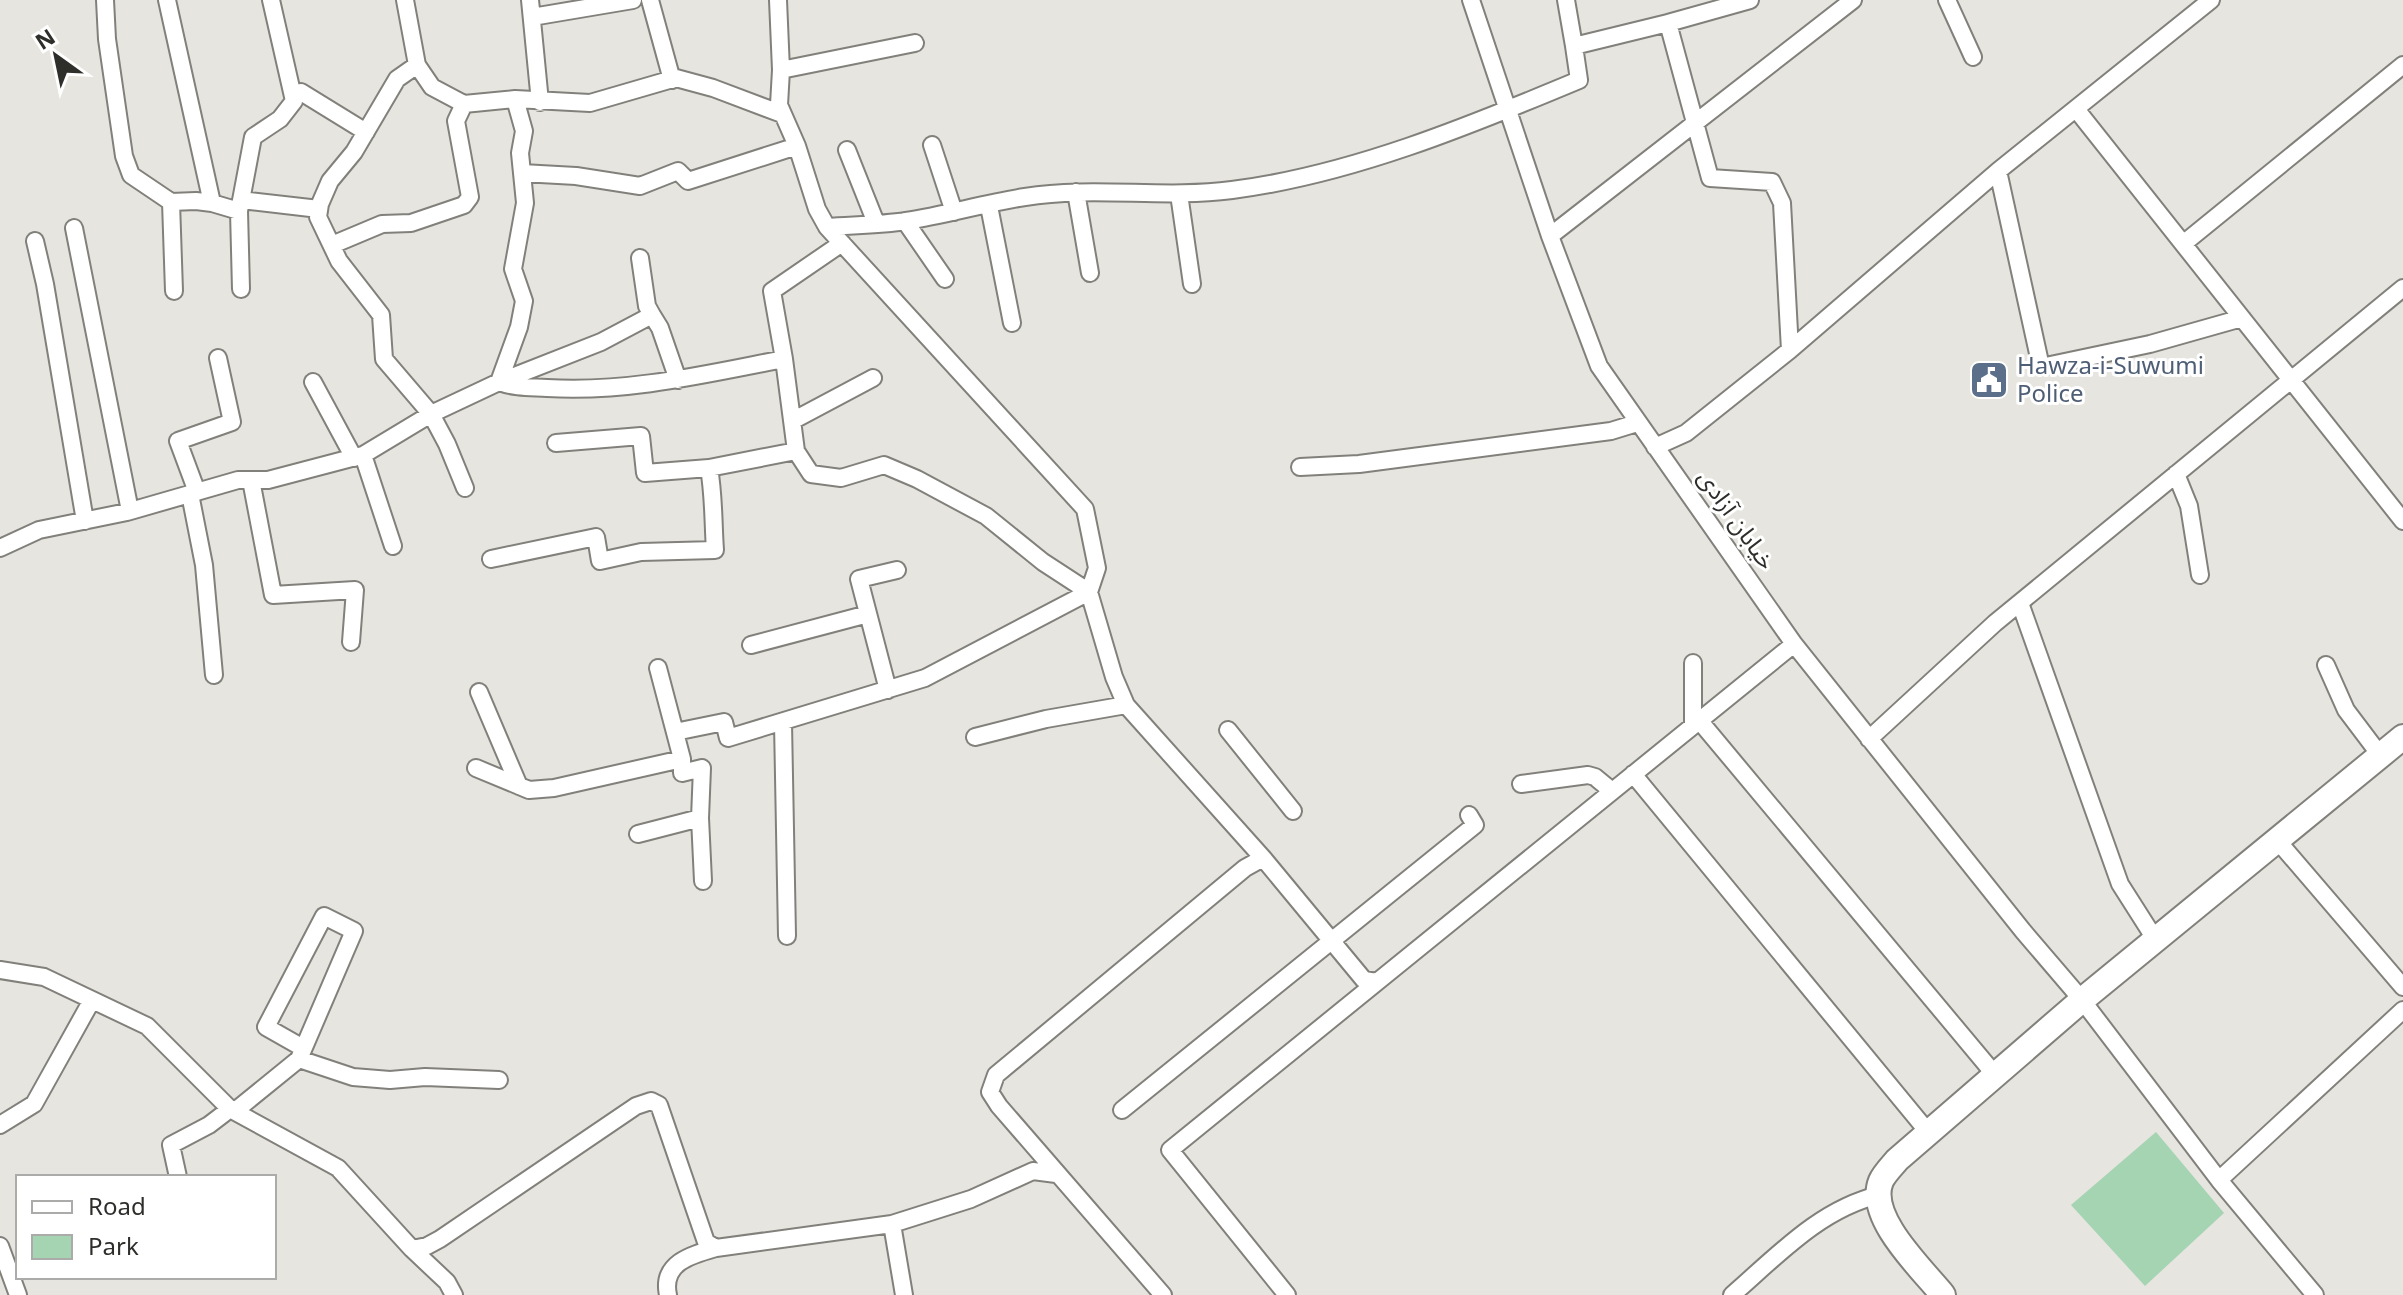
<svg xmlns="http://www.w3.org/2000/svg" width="2403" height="1295" viewBox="0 0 2403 1295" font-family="Georgia,'Noto Sans Arabic',serif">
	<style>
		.green { fill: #a5d4b3 }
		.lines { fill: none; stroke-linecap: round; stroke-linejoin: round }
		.minor-casing { stroke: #82807b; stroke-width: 20 }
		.highway-casing { stroke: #82807b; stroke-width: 28 }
		.minor { stroke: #fff; stroke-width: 16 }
		.highway { stroke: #fff; stroke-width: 24 }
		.labels { text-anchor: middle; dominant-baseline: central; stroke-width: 6; stroke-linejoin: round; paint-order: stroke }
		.service-label { font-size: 24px; fill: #4e5e75; stroke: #fff; text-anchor: start }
		.street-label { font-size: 24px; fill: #2e2e2b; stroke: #fff }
	</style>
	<rect width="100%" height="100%" fill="#e7e5df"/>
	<path class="green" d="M2156 1132 2224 1213 2145 1286 2071 1205Z"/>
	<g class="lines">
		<g class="minor-casing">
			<path id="minor" d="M105 0 107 39 124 156 131 175 171 202
				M167 0 212 203 239 211
				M405 0 417 65 432 87 464 104
				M530 0 540 102
				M650 0 672 80
				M778 0 781 70 779 105 797 146 817 209 827 227 1085 509 1097 568 1089 592 1114 677 1126 705 1263 858
				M1471 0 1550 236 1599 366 1794 644 2023 931 2082 1000 2219 1180 2315 1295
				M1566 0 1574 46
				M1947 0 1973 57
				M532 17 633 0
				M1668 23 1750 0
				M781 70 915 43
				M293 94 301 92 366 132
				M515 99 524 131 520 153 522 173
				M2076 109 2403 521
				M932 145 954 212
				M847 150 876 223
				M1998 171 2041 367 2150 344 2242 318
				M1076 192 1090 273
				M1179 194 1192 284
				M241 200 319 209
				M989 206 1012 323
				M905 221 945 279
				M827 227C853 225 880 225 906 221 946 215 985 203 1025 197 1094 186 1163 199 1232 190 1350 175 1469 126 1579 80L1574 46 1668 23 1710 178 1772 182 1782 203 1790 350
				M74 228 130 511
				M1550 236 1853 0
				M35 241 45 284 85 521
				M2183 244 2403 65
				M332 245 382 224 411 223 464 205 470 197 456 121 464 104 515 99 590 103 676 78 713 88 782 114
				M640 258 647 306 652 315
				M241 289 239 211 253 137 280 119 294 101 271 0
				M174 291 171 202 196 201 212 203
				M784 359 772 291 842 243
				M313 382 354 458
				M794 420 873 378
				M556 443 641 436 645 473 709 468
				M1655 447 1686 433 1790 350 1998 171 2211 0
				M796 451 784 359C706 374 627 393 547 388 529 387 516 388 499 382L519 327 524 301 513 269 525 203 522 173 576 176 640 186 678 171 688 181 797 146
				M363 455 393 546
				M1300 467 1359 464 1611 431 1637 423
				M2176 474 2189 506 2200 575
				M251 480 273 595 355 590 351 642
				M465 488 447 444 431 414 499 382 601 342 652 315 660 328 678 380
				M197 492 178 441 232 422 218 358
				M190 494 204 565 214 675
				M0 548 39 530 127 512 238 480H268L363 455 431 414 384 359 381 315 339 261 318 217 320 204 330 181 354 152 397 79 417 65
				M491 559 596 537 600 561 641 552 715 550C713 522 714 496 709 468L796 451 811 474 841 478 884 465 917 479 986 516 1043 562 1089 592
				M2020 603 2120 884 2155 939
				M751 645 868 614
				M1693 663V723
				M2326 665 2346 710 2380 755
				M658 668 682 759V773L702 768 700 818 703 881
				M888 690 859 579 897 570
				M479 692 519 786
				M1698 719 1996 1076
				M783 723 787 936
				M1228 730 1293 811
				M675 732 724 722 728 738 925 678 1089 592
				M975 737 1046 719 1126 705
				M1869 739 1995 623 2403 288
				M476 768 529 790 554 788 682 759
				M1633 774 1928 1132
				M1521 784 1588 775 1595 777 1612 791
				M638 834 700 818
				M2277 840 2403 987
				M0 970 44 977 147 1026 230 1109 338 1168 412 1249 447 1282 454 1295
				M299 1059 354 931 324 916 266 1027 303 1048
				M1122 1110 1475 825 1469 815
				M235 1111 299 1059 353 1077 390 1080 425 1077 499 1080
				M0 1125 34 1104 92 1000
				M178 1177 171 1145 209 1125 230 1109
				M2219 1180 2403 1010
				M892 1224 904 1295
				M0 1246 18 1295
				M412 1249 427 1246 440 1239 636 1106 651 1101 659 1105 706 1242 716 1248 892 1224 971 1199 1033 1171 1056 1174
				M668 1295C661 1263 691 1255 716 1248
				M1163 1295 999 1106 990 1092 996 1075 1245 868 1263 858 1364 980 1377 982 1794 644
				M1287 1295 1170 1150 1377 982
				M1732 1295C1777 1256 1820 1209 1879 1195"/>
		</g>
		<g class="highway-casing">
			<path id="highway" d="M1943 1295C1922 1269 1866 1217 1881 1181 1884 1174 1892 1166 1897 1160L2082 1000 2403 737"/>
		</g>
		<use href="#minor" class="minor"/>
		<use href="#highway" class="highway"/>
	</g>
	<defs>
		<g id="civic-square" transform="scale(2)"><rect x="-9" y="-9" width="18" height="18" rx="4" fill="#5c6f8a" stroke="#fff"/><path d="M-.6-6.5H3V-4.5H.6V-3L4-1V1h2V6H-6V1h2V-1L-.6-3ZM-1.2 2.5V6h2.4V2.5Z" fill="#fff"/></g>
	</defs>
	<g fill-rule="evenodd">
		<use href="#civic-square" x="1989" y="380"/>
	</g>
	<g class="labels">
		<g class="service-label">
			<text x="2017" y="366">Hawza-i-Suwumi<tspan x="2017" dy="28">Police</tspan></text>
		</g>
		<g class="street-label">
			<text transform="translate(1736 520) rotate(55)">خیابان آزادی</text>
		</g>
	</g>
	<rect x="16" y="1175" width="260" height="104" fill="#ffffff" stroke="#ababaa" stroke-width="2"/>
	<rect x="32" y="1201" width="40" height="12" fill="#ffffff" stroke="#ababaa" stroke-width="2"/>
	<text x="88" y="1215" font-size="24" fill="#2e2e2b">Road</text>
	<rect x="32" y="1235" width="40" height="24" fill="#a5d4b3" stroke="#ababaa" stroke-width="2"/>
	<text x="88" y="1255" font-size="24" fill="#2e2e2b">Park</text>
	<g transform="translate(56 56) rotate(327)" stroke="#ffffff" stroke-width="6" paint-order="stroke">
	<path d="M0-6L14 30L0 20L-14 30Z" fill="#2e2e2b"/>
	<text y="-12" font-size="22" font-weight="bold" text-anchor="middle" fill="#2e2e2b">N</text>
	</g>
</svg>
